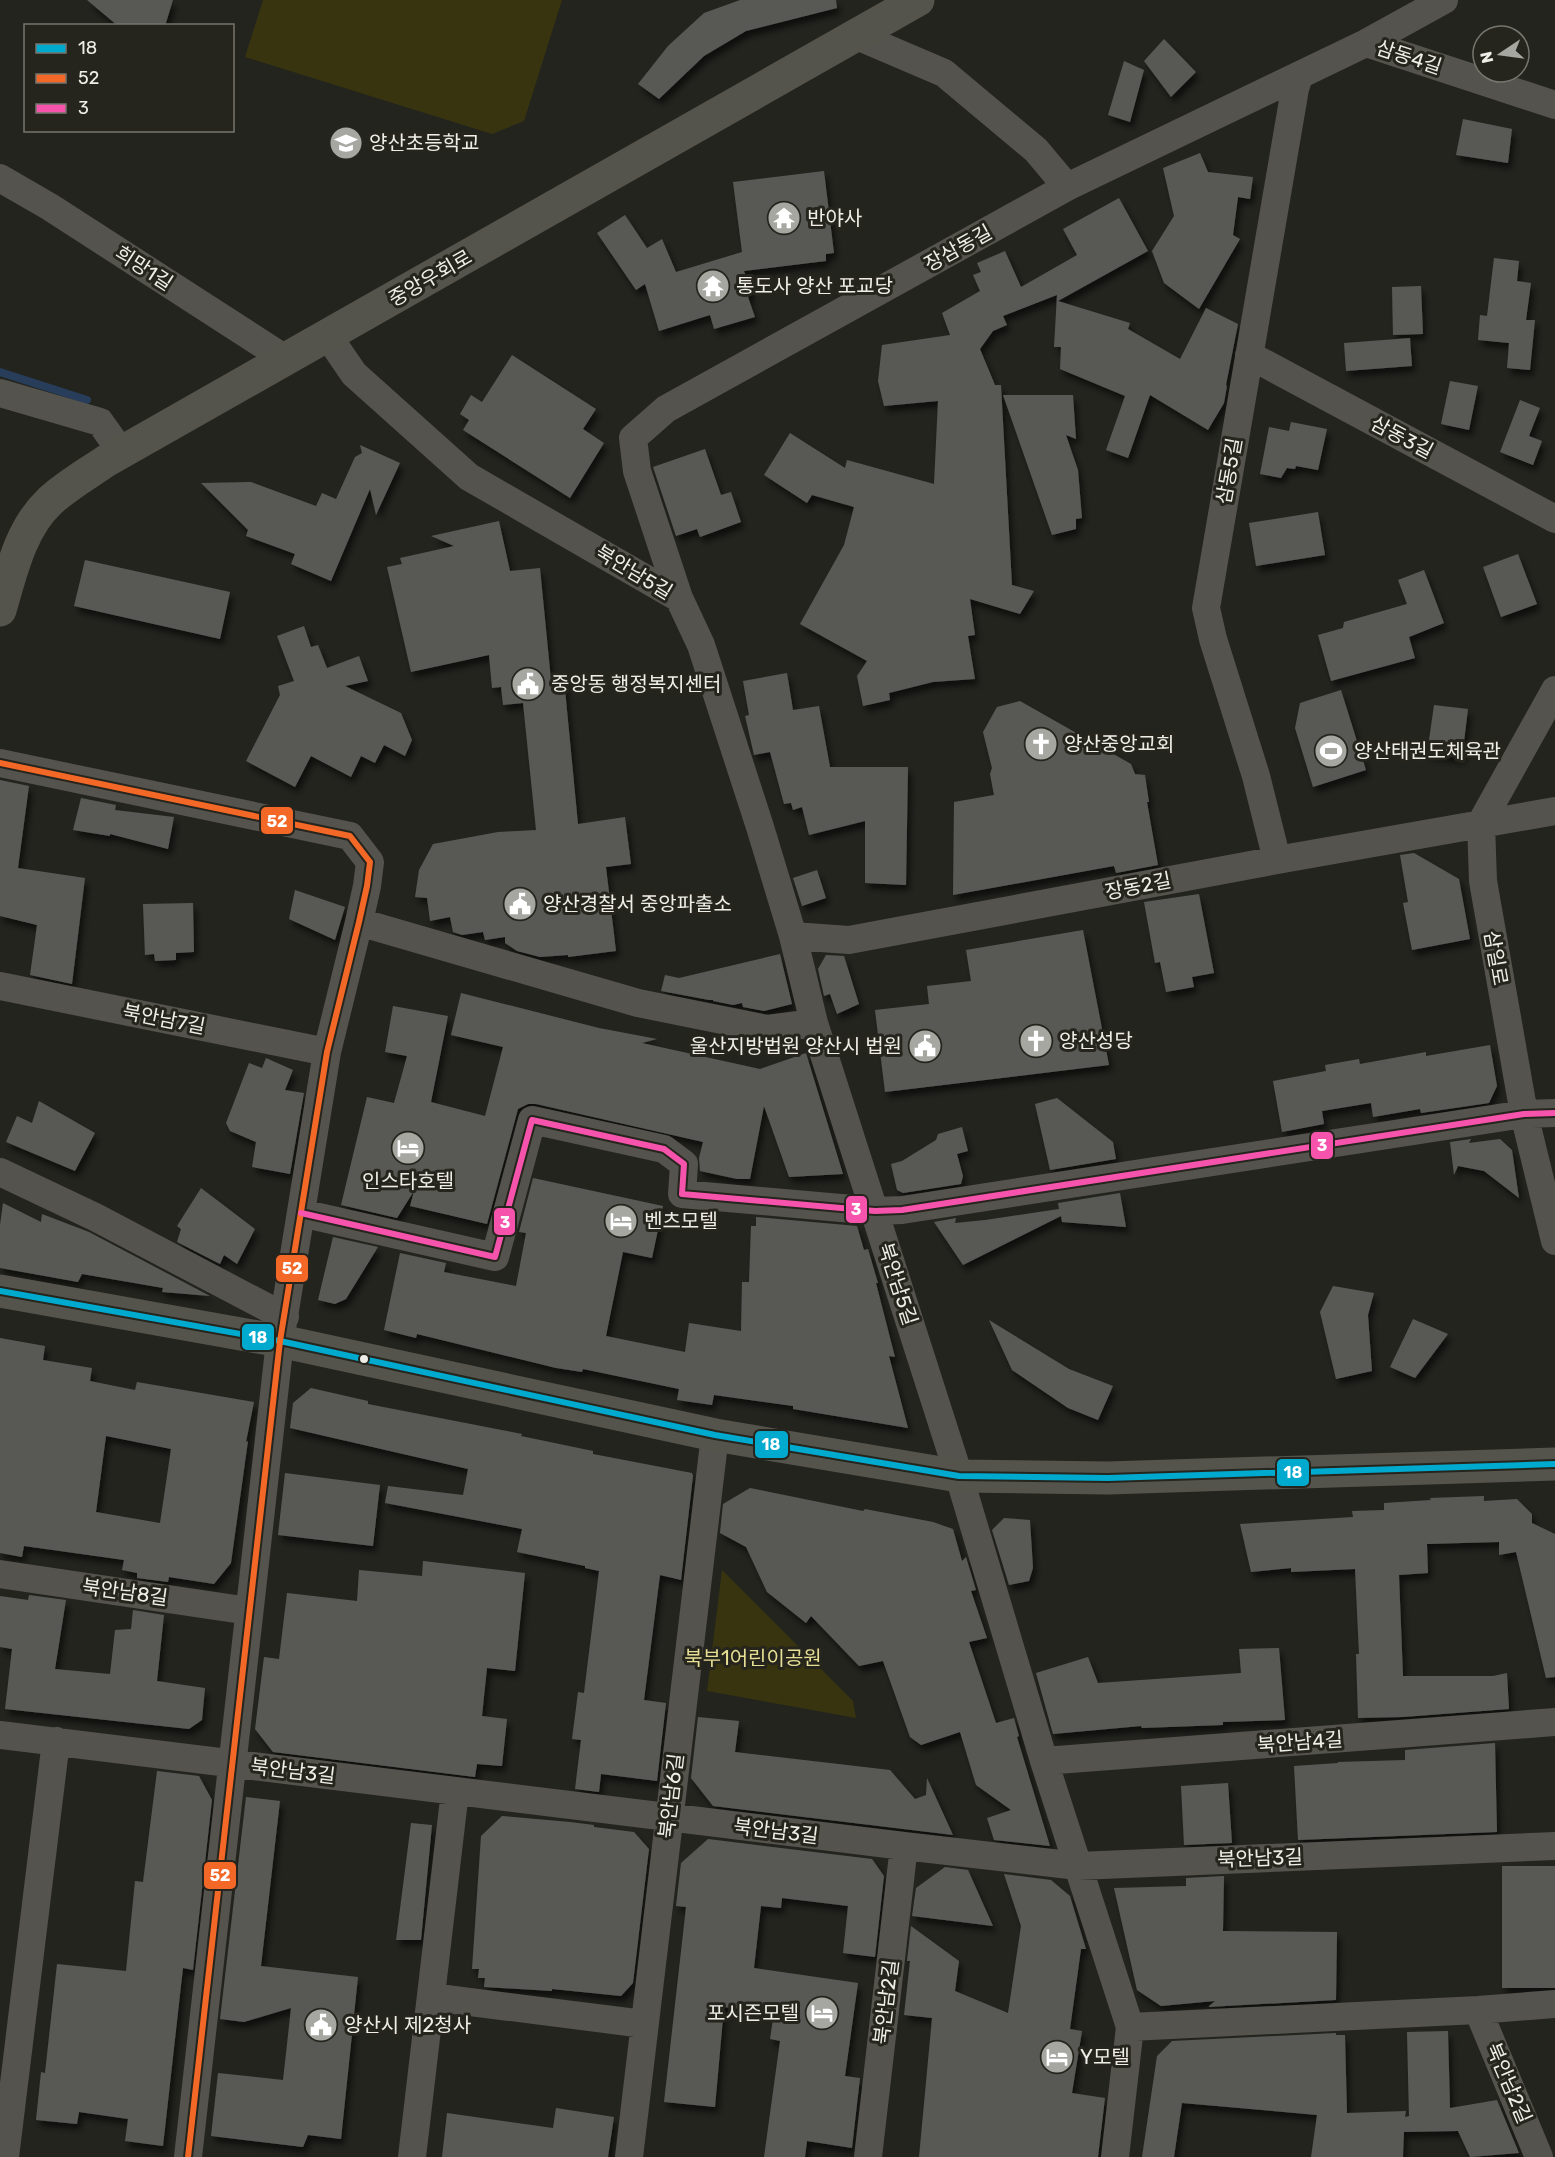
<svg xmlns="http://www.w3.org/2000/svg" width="1555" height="2157" viewBox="0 0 1555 2157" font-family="Rubik,'Noto Sans KR',sans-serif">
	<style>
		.green { fill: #37340f }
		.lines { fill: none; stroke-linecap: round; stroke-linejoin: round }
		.stream { stroke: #273d5a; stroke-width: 8 }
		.building { fill: #595955; fill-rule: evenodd; filter: url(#shadow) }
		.street { stroke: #54534d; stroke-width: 28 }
		.secondary { stroke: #55544c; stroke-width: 33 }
		.bus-1-casing { stroke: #26251d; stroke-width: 10 }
		.bus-2-casing { stroke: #26251d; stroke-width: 10 }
		.bus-3-casing { stroke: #26251d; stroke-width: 10 }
		.bus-1 { stroke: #00a9ce; stroke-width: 6 }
		.bus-2 { stroke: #f36827; stroke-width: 6 }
		.bus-3 { stroke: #f653ac; stroke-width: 6 }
		.bus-dot { fill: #eeede8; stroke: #26251d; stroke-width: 2 }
		.labels { text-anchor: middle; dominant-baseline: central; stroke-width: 6; stroke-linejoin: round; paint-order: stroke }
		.street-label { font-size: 20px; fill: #eeede8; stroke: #26251d }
		.poi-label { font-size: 20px; fill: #eeede8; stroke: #26251d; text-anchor: start }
		.park-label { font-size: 20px; fill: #e6de94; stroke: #26251d }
		.line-badge { stroke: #26251d; stroke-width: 2 }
		.badge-label { font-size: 16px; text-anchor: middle; font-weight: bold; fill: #fff }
	</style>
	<defs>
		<filter id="shadow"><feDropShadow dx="3.5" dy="6" stdDeviation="3" flood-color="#0009"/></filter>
	</defs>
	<rect width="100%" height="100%" fill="#24241f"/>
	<path class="green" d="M263 0H562L524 121 492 134 245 57Z
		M722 1570 853 1701 856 1718 707 1691Z"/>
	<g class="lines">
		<path class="stream" d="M0 372 87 400"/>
	</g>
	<path class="building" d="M87 0H173L165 26H118Z
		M740 0H836L837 8 746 31 704 56 659 99 638 84 668 46 704 13Z
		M1164 39 1196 72 1171 97 1144 61Z
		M1124 61 1144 70 1130 122 1108 115Z
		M1463 119 1512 129 1508 163 1456 155Z
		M1200 153 1208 172 1253 177 1250 199 1238 197 1233 235 1240 239 1199 309 1164 283 1152 251 1174 216 1163 168Z
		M824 171 834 253 826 254V261L744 271 752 294 748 297 755 317 714 329 710 315 659 331 645 284 636 290 597 233 625 215 647 248 662 239 676 272 742 252 733 182Z
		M1119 198 1148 251 1058 301 1130 323 1128 329 1180 359 1206 308 1238 324 1226 385 1227 386 1224 403 1208 430 1150 395 1128 458 1106 450 1125 396 1060 369 1061 347H1054L1057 295 1003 316 1007 325 993 331 980 349 995 385H1001L1012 585 1034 591 1020 614 970 599 975 635 968 636 975 679 933 682 889 693 890 700 863 706 857 676 867 661 800 624 844 545 854 507 812 495 807 503 764 475 790 433 845 468 847 460 934 484 938 401 884 406 878 381 882 345 950 335 942 313 980 291 973 275 981 272 977 263 1005 251 1021 287 1077 255 1063 229Z
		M1494 258 1519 261 1517 281 1531 283 1526 320H1535L1530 370 1507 368 1509 343 1478 340 1480 315 1487 316Z
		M1421 286 1423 334 1393 335 1392 287Z
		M1410 338 1412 366 1346 371 1344 343Z
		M512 355 596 409 583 429 604 443 570 498 463 430 469 420 460 414 471 395 482 402Z
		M1450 381 1478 386 1469 430 1441 424Z
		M1003 395H1073L1076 439 1066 435 1078 470 1082 518 1076 519V529L1052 535Z
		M1520 400 1540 408 1529 436 1542 441 1533 465 1500 452Z
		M1291 422 1327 429 1318 470 1296 466 1295 469 1287 468 1281 478 1260 474 1269 427 1289 431Z
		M360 445 400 463 376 515 370 489 331 581 291 564 295 554 246 536 248 530 201 483 251 482 316 506 322 493 336 499 355 457 362 453Z
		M705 449 721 495 731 492 741 522 700 537 697 529 676 536 653 467Z
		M1318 512 1325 555 1256 566 1249 523Z
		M499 521 510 571 540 568 551 680 564 679 578 824 625 817 631 864 606 867 616 951 568 957V955L540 957 517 951 505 943V937L485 940 483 932 462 935 453 932 450 917 430 921 427 898 415 897 419 870 433 844 498 832 536 830 523 703 503 705 501 687 492 688 489 655 411 672 387 567 402 564 400 558 454 546 431 536Z
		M1518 554 1537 604 1501 617 1483 567Z
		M85 560 230 592 220 639 74 606Z
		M1424 570 1444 623 1409 637 1415 658 1331 681 1318 635 1343 628 1344 622 1407 604 1398 580Z
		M304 626 311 647 318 645 327 668 359 656 368 681 345 686 401 713 412 740 405 756 384 745 375 763 361 756 351 777 311 756 295 787 246 761 280 695 278 686 294 681 277 636Z
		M787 673 793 710 819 706 830 767H908L906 885 865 883V821L809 835 802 807 793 810 791 803 784 804 770 752 754 755 745 716 749 715 743 681Z
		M1341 690 1366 770 1313 787 1295 728 1300 703Z
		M1020 701 1131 764 1135 774 1145 775 1149 802H1147L1158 865 1116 873 1114 866 953 895 954 802 994 795 990 774 992 768 983 732 997 707Z
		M1434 705 1468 709 1462 758 1427 754Z
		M0 780 29 786 18 868 85 878 72 984 30 975 37 925 0 916Z
		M81 798 116 805 115 810 174 817 168 849 110 834V836L73 830Z
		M1414 853 1459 879 1470 939 1412 950 1403 903 1408 902 1400 855Z
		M817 870 826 898 802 906 793 878Z
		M295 890 345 907 335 940 289 919Z
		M1199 894 1214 973 1192 977 1194 987 1166 992 1160 962 1155 963 1144 902Z
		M193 903 194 952 176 953V960L155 961 154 954 145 955 143 904Z
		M1083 930 1109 1065 885 1092 875 1010 929 1004 927 986 971 981 966 950Z
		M780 954 792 1004 764 1011 743 1007 742 1003 733 1005 713 1001V1000H709L661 991 665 975 679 978Z
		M826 955 844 956 859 1004 837 1014 830 994 824 996 818 969Z
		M461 993 599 1028 657 1039 642 1043 760 1069 806 1053 843 1174 789 1177 764 1106 750 1179H737L700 1171 699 1158 703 1142 536 1104H528L518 1109 487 1224 410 1206 414 1191 397 1218 341 1205 367 1097 394 1103 407 1056 385 1052 393 1006 448 1016 431 1102 485 1116 503 1047 451 1035Z
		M1490 1045 1497 1086 1489 1103 1421 1113 1420 1109 1373 1117 1371 1103 1322 1111 1324 1124 1282 1132 1273 1081 1326 1071 1325 1065 1359 1059 1360 1064 1426 1052V1056Z
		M266 1058 293 1070 285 1090 304 1093 290 1174 252 1167 256 1142 230 1131 226 1123 249 1063 262 1068Z
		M1057 1098 1113 1142 1116 1159 1050 1170 1035 1104Z
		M39 1101 95 1133 75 1171 6 1142 17 1116 32 1123Z
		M962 1127 968 1151 957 1154 963 1176 961 1184 903 1193 897 1190 891 1164 902 1161 936 1140 938 1134Z
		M1471 1139 1469 1143 1500 1139 1512 1150 1519 1198 1484 1171 1458 1166 1454 1175 1450 1142Z
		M533 1178 663 1206 652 1258 623 1252 606 1336 685 1352 689 1323 741 1331 742 1282H749L751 1226H756V1217L857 1226 864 1250 868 1249 878 1283H876L895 1357 889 1356 908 1428 793 1409V1406L714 1395 712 1405 677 1400 679 1389 583 1369 582 1372 556 1368 417 1334 416 1338 384 1330 400 1253 446 1263 444 1272 516 1286 526 1233 519 1232Z
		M201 1188 255 1229 237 1264 224 1255 220 1264 177 1242 181 1229 177 1226Z
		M1120 1193 1126 1227 1062 1222 1061 1216 963 1265 934 1222 956 1218 955 1223 985 1220 1059 1209 1058 1203Z
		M3 1203 41 1222 42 1214 89 1232 210 1296 162 1292 163 1288 82 1274 78 1282 0 1268V1225Z
		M333 1237 378 1247 346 1299 335 1304 318 1300Z
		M1333 1286 1374 1293 1368 1315 1372 1371 1336 1379 1320 1312Z
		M1413 1319 1448 1334 1415 1378 1390 1367Z
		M989 1320 1069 1369 1113 1386 1098 1420 1068 1408 1012 1370Z
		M0 1338 45 1346 43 1360 92 1368 90 1381 135 1390 137 1382 254 1402 246 1442 248 1441 231 1563 214 1584 169 1577 168 1582 137 1578V1573L122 1570 124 1560 24 1546 22 1557 0 1553ZM106 1436 171 1449 160 1523 96 1512Z
		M311 1388 368 1401V1404L522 1434 521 1436 593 1451V1454L692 1473 693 1476 681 1580 660 1575 644 1700 666 1703 657 1781 601 1774 599 1792 575 1789 581 1740 572 1739 578 1692 584 1693 599 1571 585 1568V1566L517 1552 522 1529 385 1503 388 1486 463 1495 468 1469 290 1428 293 1403Z
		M285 1473 380 1485 373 1546 278 1535Z
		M750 1488 863 1511 865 1509 933 1522 953 1529 962 1561 966 1557 976 1590 971 1591 987 1638 969 1642 996 1723 1014 1718 1019 1736 1017 1737 1050 1846 994 1840 987 1818 1011 1810 976 1785 960 1732 921 1745 910 1737 883 1661 859 1666 811 1616 806 1623 767 1592 746 1547 720 1533 723 1504Z
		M1484 1496V1501L1517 1499 1532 1514V1523L1555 1534V1677L1546 1678 1516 1552 1499 1555V1542L1427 1544 1428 1573 1399 1575 1403 1676H1493L1507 1673 1509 1709 1403 1717 1358 1718 1356 1654H1359L1355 1569 1291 1572V1568L1251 1572 1240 1524 1353 1517 1352 1511 1384 1510V1503L1431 1500 1430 1498Z
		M1004 1518 1030 1520 1033 1568 1029 1581 1009 1585 992 1530Z
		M423 1561 525 1573 515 1671 487 1668 482 1716 507 1719 502 1766 477 1764 475 1777 273 1752 255 1729 264 1657 279 1659 287 1593 357 1601 359 1570 422 1576Z
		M29 1595 66 1600 55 1669 110 1674 115 1630 131 1629 133 1610 164 1615 157 1681 205 1688 202 1720 189 1729 5 1709 12 1649 0 1647V1596L28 1600Z
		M1279 1648 1285 1720 1223 1722V1725L1142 1728 1141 1726 1053 1734 1036 1673 1088 1657 1098 1683 1241 1673 1239 1649Z
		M698 1717 739 1721 735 1752 890 1770 915 1799 926 1795 927 1778 953 1835 713 1806 691 1778Z
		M1495 1743 1497 1832 1298 1840 1294 1766 1338 1763V1762L1405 1760V1750Z
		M157 1771 199 1776 212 1800 193 1970 183 1968 163 2146 125 2141 128 2119 79 2112 77 2124 36 2120 41 2072 45 2073 57 1964 126 1971 135 1881 143 1882Z
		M1228 1783 1232 1843 1184 1845 1181 1786Z
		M246 1797 280 1801 261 1966 358 1977 341 2139 308 2135 303 2147 211 2136 218 2073 283 2080 291 2008 244 2022 220 2019Z
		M502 1816 570 1822 594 1825V1827L634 1832 649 1849 633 1983 621 1996 552 1989V1991L484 1987 485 1978H478L479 1969H472L481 1836Z
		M411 1823 432 1825 421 1940H396Z
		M708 1839 872 1859 884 1876 875 1957 843 1953 848 1906 782 1898 781 1908 761 1906 754 1968 858 1983 845 2076 860 2078 852 2148 807 2141 805 2157H764L780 2041 770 2039 774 2013 724 2007 715 2107 664 2102 686 1907 676 1906 681 1863Z
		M1502 1866H1555V1988H1502Z
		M945 1867 968 1870 993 1926 912 1916 916 1888Z
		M1004 1874 1051 1880 1070 1896 1086 1949H1081L1070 2029 1082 2031 1072 2093 1105 2098 1098 2157H919L932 2018 904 2015 910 1961H907L911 1926 959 1961 955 1991 1008 2013 1021 1926Z
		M1224 1876 1223 1931 1337 1932 1336 2000 1208 2007 1215 2001 1161 2006 1137 1990 1114 1888 1186 1886V1878Z
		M1448 2031 1450 2108 1497 2100 1519 2153 1470 2157 1458 2131 1404 2132 1403 2157H1311L1317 2115 1182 2103 1174 2157H1142L1157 2056 1172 2041 1336 2033V2035H1345L1347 2113 1406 2111 1405 2117 1409 2116 1407 2032Z
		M556 2108 614 2117 608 2157H442L447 2113 553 2128Z"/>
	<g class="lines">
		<path class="street" d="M855 35 944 73 1036 150 1067 187
			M1366 43 1555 105
			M0 178 50 207 287 360
			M328 336 354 374 469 477 679 598
			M1249 355 1555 519
			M0 393 100 422 122 453
			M1555 690 1481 823 1483 881 1524 1114 1555 1241
			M0 763 350 836 370 862 367 886 359 922 327 1052 280 1341 188 2157
			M1277 860 1256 776 1213 639 1206 608 1295 89 1299 76
			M359 922 638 1003 767 1029 814 1023
			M793 936 849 940 1277 860 1555 811
			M0 986 327 1052
			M0 1172 95 1217 285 1317
			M301 1213 495 1257 532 1120 664 1149 684 1164 682 1194 875 1211 902 1210 1524 1114 1555 1113
			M0 1574 249 1611
			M0 1735 904 1846 1078 1866 1555 1846
			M1044 1761 1555 1722
			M431 1997 644 2024
			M1478 2010 1539 2157
			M1130 2027 1478 2010 1555 2004
			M5 2157 56 1741
			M412 2157 455 1791
			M629 2157 715 1435
			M868 2157 904 1846
			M1115 2157 1130 2027 1044 1761 959 1476 814 1023 793 936 760 827 701 645 679 598 637 471 633 438 666 409 1067 187 1366 43 1444 0"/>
		<path class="secondary" d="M0 610C11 573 20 529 50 501 66 486 87 474 106 461L918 0
			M0 1291 280 1341 715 1435 959 1476 1108 1478 1555 1464"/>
		<g class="bus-1-casing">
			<path id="bus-1" d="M0 1291 280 1341 715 1435 959 1476 1108 1478 1555 1464"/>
		</g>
		<g class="bus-2-casing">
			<path id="bus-2" d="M0 763 350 836 370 862 367 886 359 922 327 1052 280 1341 188 2157"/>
		</g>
		<g class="bus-3-casing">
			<path id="bus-3" d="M301 1213 495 1257 532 1120 664 1149 684 1164 682 1194 875 1211 902 1210 1524 1114 1555 1113"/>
		</g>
		<use href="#bus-1" class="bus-1"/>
		<use href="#bus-2" class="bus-2"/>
		<use href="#bus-3" class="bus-3"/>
	</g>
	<defs>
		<g id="school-disc" transform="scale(1.725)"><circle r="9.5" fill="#a7a7a2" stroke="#26251d"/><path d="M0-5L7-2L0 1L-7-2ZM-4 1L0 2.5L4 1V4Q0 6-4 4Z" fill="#fff"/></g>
		<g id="temple-disc" transform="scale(1.725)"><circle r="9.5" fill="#a7a7a2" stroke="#26251d"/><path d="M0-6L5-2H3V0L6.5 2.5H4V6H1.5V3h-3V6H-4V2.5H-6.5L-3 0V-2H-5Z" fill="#fff"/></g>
		<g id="civic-disc" transform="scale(1.725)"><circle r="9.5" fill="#a7a7a2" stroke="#26251d"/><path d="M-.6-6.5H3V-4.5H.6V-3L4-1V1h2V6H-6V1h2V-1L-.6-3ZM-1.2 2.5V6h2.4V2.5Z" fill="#fff"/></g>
		<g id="church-disc" transform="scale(1.725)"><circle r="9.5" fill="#a7a7a2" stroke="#26251d"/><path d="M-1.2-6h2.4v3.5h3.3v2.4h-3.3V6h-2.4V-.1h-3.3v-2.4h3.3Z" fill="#fff"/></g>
		<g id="stadium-disc" transform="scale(1.725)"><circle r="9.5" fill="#a7a7a2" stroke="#26251d"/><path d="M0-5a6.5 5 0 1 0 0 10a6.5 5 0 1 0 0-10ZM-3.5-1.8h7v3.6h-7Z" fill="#fff"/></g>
		<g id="hotel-disc" transform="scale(1.725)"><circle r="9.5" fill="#a7a7a2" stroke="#26251d"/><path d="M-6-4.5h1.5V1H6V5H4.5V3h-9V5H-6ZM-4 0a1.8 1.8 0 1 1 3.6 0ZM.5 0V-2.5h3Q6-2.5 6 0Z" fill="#fff"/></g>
	</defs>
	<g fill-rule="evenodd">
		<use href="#school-disc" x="346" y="143"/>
		<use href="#temple-disc" x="784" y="218"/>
		<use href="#temple-disc" x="713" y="286"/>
		<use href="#civic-disc" x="528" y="684"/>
		<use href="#church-disc" x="1041" y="744"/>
		<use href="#stadium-disc" x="1331" y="751"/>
		<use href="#civic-disc" x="520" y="904"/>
		<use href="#church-disc" x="1036" y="1041"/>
		<use href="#civic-disc" x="925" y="1046"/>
		<use href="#hotel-disc" x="408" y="1148"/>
		<use href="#hotel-disc" x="621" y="1221"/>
		<use href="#hotel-disc" x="822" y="2013"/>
		<use href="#civic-disc" x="321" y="2025"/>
		<use href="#hotel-disc" x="1057" y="2057"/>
	</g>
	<circle class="bus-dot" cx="364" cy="1359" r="5"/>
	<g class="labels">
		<g class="street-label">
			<text transform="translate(1409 57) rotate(18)">삼동4길</text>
			<text transform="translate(958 248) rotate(-29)">장삼동길</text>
			<text transform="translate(144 268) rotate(33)">희망1길</text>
			<text transform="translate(430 278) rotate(-30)">중앙우회로</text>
			<text transform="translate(1402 437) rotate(28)">삼동3길</text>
			<text transform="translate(1229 471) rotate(-80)">삼동5길</text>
			<text transform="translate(634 572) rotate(31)">북안남5길</text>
			<text transform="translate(1138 886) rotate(-11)">장동2길</text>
			<text transform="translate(1496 958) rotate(80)">삼일로</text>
			<text transform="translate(164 1019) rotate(11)">북안남7길</text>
			<text transform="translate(898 1284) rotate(72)">북안남5길</text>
			<text transform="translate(125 1592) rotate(8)">북안남8길</text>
			<text transform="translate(1300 1742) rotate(-4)">북안남4길</text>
			<text transform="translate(293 1771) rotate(7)">북안남3길</text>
			<text transform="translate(671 1796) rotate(-83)">북안남6길</text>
			<text transform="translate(776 1831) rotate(7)">북안남3길</text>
			<text transform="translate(1260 1858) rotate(-2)">북안남3길</text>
			<text transform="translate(886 2002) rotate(-83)">북안남2길</text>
			<text transform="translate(1509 2083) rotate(67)">북안남2길</text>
		</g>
		<g class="poi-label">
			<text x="369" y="143">양산초등학교</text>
			<text x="807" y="218">반야사</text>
			<text x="736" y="286">통도사 양산 포교당</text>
			<text x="551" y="684">중앙동 행정복지센터</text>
			<text x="1064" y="744">양산중앙교회</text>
			<text x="1354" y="751">양산태권도체육관</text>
			<text x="543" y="904">양산경찰서 중앙파출소</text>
			<text x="1059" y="1041">양산성당</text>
			<text x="902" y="1046" text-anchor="end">울산지방법원 양산시 법원</text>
			<text x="408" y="1181" text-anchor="middle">인스타호텔</text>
			<text x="644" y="1221">벤츠모텔</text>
			<text x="799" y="2013" text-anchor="end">포시즌모텔</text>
			<text x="344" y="2025">양산시 제2청사</text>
			<text x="1080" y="2057">Y모텔</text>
		</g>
		<g class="park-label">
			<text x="753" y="1658">북부1어린이공원</text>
		</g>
	</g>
	<g class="line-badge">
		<rect x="260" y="806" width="34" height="29" rx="6" fill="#f36827"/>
		<rect x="1310" y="1131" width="24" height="29" rx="6" fill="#f653ac"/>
		<rect x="845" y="1195" width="23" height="29" rx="6" fill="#f653ac"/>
		<rect x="493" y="1207" width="23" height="29" rx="6" fill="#f653ac"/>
		<rect x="275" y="1254" width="34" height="29" rx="6" fill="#f36827"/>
		<rect x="241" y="1323" width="34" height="28" rx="6" fill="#00a9ce"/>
		<rect x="754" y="1430" width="35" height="29" rx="6" fill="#00a9ce"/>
		<rect x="1276" y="1458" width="34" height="29" rx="6" fill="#00a9ce"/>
		<rect x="203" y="1861" width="34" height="29" rx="6" fill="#f36827"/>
	</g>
	<g class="badge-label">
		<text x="277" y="827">52</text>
		<text x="1322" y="1151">3</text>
		<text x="856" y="1215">3</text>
		<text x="505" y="1228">3</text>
		<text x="292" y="1274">52</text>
		<text x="258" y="1343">18</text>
		<text x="771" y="1450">18</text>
		<text x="1293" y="1478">18</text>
		<text x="220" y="1881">52</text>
	</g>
	<rect x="24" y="24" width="210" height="108" fill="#26251d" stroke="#76756e" stroke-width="1.5"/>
	<rect x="36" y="44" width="30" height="9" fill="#00a9ce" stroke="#76756e" stroke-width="1.5"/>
	<text x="78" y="54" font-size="18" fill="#eeede8">18</text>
	<rect x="36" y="74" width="30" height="9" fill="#f36827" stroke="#76756e" stroke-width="1.5"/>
	<text x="78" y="84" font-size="18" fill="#eeede8">52</text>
	<rect x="36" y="104" width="30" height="9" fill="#f653ac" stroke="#76756e" stroke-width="1.5"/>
	<text x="78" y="114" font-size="18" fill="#eeede8">3</text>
	<g transform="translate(1501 54) rotate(257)"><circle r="28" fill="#26251d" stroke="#76756e" stroke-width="1.5"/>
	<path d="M0-4.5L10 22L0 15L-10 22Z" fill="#a7a7a2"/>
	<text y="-9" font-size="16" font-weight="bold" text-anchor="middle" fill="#eeede8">N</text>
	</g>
</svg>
